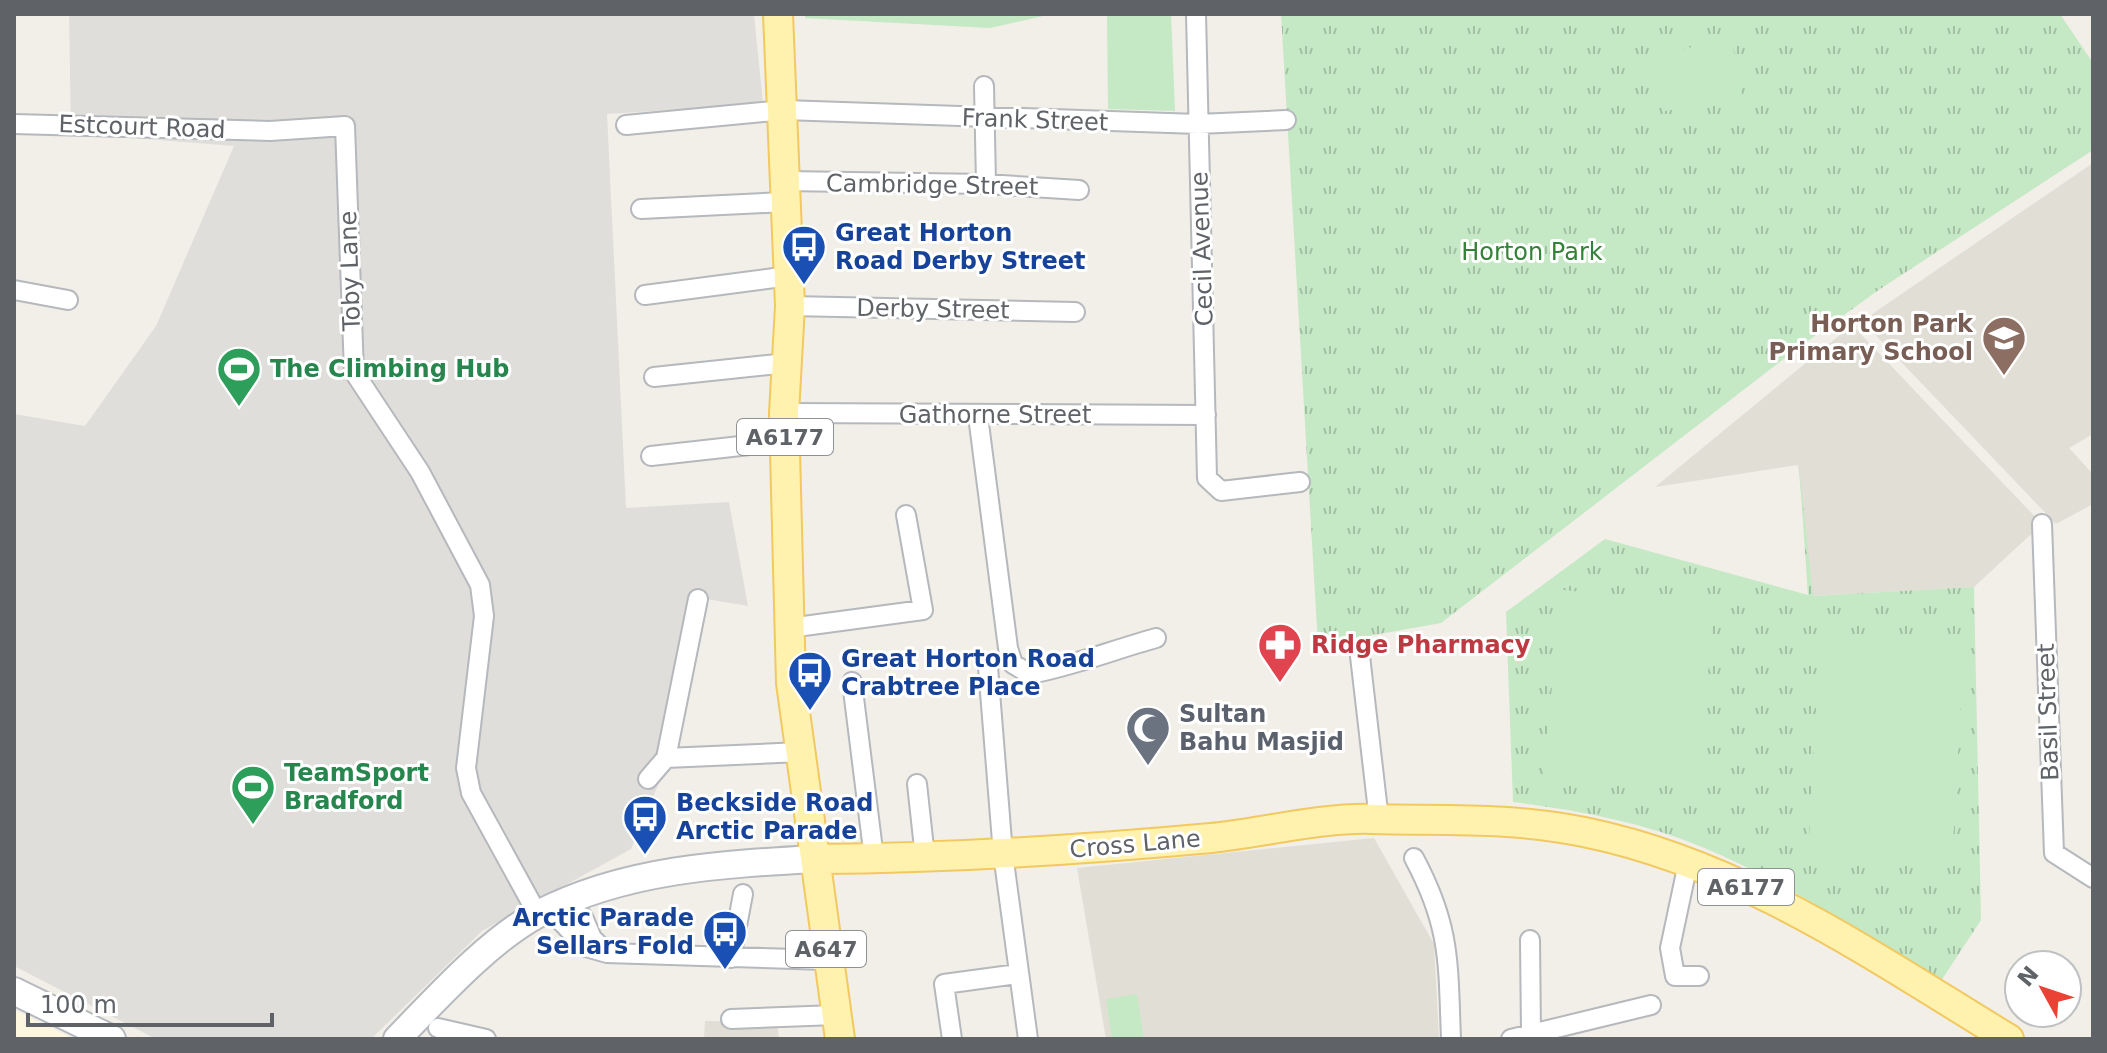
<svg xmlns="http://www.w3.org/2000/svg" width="2107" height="1053" viewBox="0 0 2107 1053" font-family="'DejaVu Sans',sans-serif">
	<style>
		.commercial { fill: #fef7e0 }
		.industrial { fill: #e0deda }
		.education { fill: #e1ded6 }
		.grass { fill: url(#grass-tufts) }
		.garden { fill: #c5e8c5 }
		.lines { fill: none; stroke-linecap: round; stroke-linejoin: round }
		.street-casing { stroke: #b5b8bc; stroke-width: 22 }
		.secondary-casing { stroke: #b6babf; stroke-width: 30 }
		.primary-casing { stroke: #f2c960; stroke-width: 32 }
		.street { stroke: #fff; stroke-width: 18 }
		.secondary { stroke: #fff; stroke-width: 26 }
		.primary { stroke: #fff2af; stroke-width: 28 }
		.labels { text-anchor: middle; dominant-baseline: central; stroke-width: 6; stroke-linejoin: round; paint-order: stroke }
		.shield { fill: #fff; stroke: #8f9295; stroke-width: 2 }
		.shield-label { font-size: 22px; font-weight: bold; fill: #5f6368 }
		.street-label { font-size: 24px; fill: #5f6368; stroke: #fff }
		.transit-label { font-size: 24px; font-weight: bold; fill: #164399; stroke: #fff; text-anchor: start }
		.park-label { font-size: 24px; fill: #348238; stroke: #fff }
		.education-label { font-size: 24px; font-weight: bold; fill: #785e54; stroke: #fff; text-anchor: end }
		.leisure-label { font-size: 24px; font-weight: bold; fill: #27864d; stroke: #fff; text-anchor: start }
		.health-label { font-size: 24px; font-weight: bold; fill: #be3a42; stroke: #fff; text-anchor: start }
		.worship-label { font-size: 24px; font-weight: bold; fill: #5b616d; stroke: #fff; text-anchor: start }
	</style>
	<defs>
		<pattern id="grass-tufts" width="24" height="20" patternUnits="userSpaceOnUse" patternTransform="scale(2)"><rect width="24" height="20" fill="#c5e8c5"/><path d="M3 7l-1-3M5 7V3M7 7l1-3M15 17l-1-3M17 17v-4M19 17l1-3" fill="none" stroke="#a3c0a4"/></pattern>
	</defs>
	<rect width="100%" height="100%" fill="#f1efe8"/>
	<path class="commercial" d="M14 1010 74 1039H14Z"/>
	<path class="industrial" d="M69 14H754L763 104 607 114 626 508 729 502 748 606 706 599 672 752 631 849 482 931 371 1039H156L14 966V414L85 426 156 326 234 146 71 133Z"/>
	<path class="education" d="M2093 163V434L2069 448 2093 474V504L2056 524 1862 321Z
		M1852 325 2042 524 1974 587 1812 596 1798 465 1655 487Z
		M1374 838 1434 944 1439 1039H1106L1077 868Z
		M705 1021 777 1022 779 1039H704Z"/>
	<path class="grass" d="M1281 14H2060L2093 63V150L1880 289 1794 351 1441 623 1318 645Z
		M1799 465 1813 596 1974 587 1981 920 1941 981C1864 934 1786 882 1702 847 1643 822 1576 810 1513 802L1506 612 1605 539 1808 595Z"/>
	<path class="garden" d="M805 14H1052L990 28 805 18Z
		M1107 14H1171L1175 111 1108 109Z
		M1732 42 1743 100 1665 111 1655 52Z
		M1562 590 1715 605 1696 789 1543 774Z
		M1820 638 1964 645 1952 864 1808 856Z
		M1137 994 1144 1039H1112L1106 999Z"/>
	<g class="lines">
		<g class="street-casing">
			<path id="street" d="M1196 14 1207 478 1221 491 1300 482
				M984 86 986 184
				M14 124 270 131 345 126 354 372 420 472 480 585 484 616 466 768 471 793 538 915
				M626 125 784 110 1198 124 1286 120
				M784 181 986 184 1079 190
				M641 209 785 202
				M14 290 68 300
				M645 295 789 276
				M790 306 1075 312
				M654 377 787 363
				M784 413 1206 415
				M978 416 1008 648 1013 664 1030 674C1073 666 1113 650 1156 638
				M651 456 785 441
				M2042 524 2054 853 2093 878
				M789 628 923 610 906 515
				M1360 656 1379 820
				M988 667 1003 854 1028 1039
				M852 682 874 858
				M666 758 698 599
				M648 779 666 758 801 752
				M917 784 925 857
				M1414 858C1451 927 1448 963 1451 1039
				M1688 863 1670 948 1675 976H1699
				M550 910 586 947 607 953 827 960
				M583 917 592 938 605 951
				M1530 940 1531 1034
				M731 958 743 894
				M731 1019 836 1015
				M438 1028 486 1039
				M952 1039 944 984 1018 974
				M1511 1039 1651 1005"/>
		</g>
		<g class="secondary-casing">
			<path id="secondary" d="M14 991 112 1039
				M397 1039C437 998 488 941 538 914 625 869 722 864 817 859"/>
		</g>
		<g class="primary-casing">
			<path id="primary" d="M778 14 790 306 784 413 791 683 840 1039
				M817 859C949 858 1080 850 1211 838 1260 833 1325 817 1372 819 1446 821 1511 817 1584 832 1742 864 1874 957 2009 1039"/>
		</g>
		<use href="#street" class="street"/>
		<use href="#secondary" class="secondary"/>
		<use href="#primary" class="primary"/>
	</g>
	<defs>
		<g id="bus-pin" transform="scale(2.3)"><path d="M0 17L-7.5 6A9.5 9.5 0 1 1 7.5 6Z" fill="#1a4fb4" stroke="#fff"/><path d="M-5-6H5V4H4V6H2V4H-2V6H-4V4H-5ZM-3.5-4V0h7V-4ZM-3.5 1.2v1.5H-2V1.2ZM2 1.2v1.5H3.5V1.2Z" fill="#fff"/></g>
		<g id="school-pin" transform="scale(2.3)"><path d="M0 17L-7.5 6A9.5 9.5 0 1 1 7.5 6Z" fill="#8d6e63" stroke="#fff"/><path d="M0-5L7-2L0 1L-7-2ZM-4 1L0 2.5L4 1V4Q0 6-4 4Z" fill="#fff"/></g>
		<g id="stadium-pin" transform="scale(2.3)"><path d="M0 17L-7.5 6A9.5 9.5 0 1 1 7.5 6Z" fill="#2e9e5b" stroke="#fff"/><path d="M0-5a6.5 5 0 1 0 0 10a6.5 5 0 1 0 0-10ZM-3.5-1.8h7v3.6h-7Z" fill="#fff"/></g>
		<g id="pharmacy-pin" transform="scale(2.3)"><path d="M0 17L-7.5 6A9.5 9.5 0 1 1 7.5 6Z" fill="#e0444e" stroke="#fff"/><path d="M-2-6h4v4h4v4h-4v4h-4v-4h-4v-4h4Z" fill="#fff"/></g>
		<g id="mosque-pin" transform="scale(2.3)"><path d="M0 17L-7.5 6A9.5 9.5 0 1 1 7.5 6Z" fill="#6b7280" stroke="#fff"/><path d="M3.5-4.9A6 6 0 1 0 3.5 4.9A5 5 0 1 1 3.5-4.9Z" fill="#fff"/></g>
	</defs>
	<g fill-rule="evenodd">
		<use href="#bus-pin" x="804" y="247"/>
		<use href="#school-pin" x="2004" y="338"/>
		<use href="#stadium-pin" x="239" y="369"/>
		<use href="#pharmacy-pin" x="1280" y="645"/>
		<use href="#bus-pin" x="810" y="673"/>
		<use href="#mosque-pin" x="1148" y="728"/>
		<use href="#stadium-pin" x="253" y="787"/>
		<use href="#bus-pin" x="645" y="817"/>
		<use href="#bus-pin" x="725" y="932"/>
	</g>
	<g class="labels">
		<g class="shield">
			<rect x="737" y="419" width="96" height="36" rx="6"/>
			<rect x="1698" y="869" width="96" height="36" rx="6"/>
			<rect x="786" y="931" width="80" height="36" rx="6"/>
		</g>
		<g class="shield-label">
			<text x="785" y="437">A6177</text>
			<text x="1746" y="887">A6177</text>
			<text x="826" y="949">A647</text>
		</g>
		<g class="street-label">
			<text transform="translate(1035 120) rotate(2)">Frank Street</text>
			<text transform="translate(142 127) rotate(2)">Estcourt Road</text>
			<text transform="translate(932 185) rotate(1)">Cambridge Street</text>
			<text transform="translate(1202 249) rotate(-92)">Cecil Avenue</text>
			<text transform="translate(350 271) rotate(-92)">Toby Lane</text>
			<text transform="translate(933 309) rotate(1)">Derby Street</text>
			<text x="995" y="415">Gathorne Street</text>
			<text transform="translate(2048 712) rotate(-92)">Basil Street</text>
			<text transform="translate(1135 844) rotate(-5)">Cross Lane</text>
		</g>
		<g class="transit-label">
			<text x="835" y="233">Great Horton<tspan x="835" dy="28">Road Derby Street</tspan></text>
			<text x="841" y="659">Great Horton Road<tspan x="841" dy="28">Crabtree Place</tspan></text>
			<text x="676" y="803">Beckside Road<tspan x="676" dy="28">Arctic Parade</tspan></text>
			<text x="694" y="918" text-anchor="end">Arctic Parade<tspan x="694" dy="28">Sellars Fold</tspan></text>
		</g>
		<g class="park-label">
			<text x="1532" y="252">Horton Park</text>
		</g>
		<g class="education-label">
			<text x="1973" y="324">Horton Park<tspan x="1973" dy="28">Primary School</tspan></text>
		</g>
		<g class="leisure-label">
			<text x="270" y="369">The Climbing Hub</text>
			<text x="284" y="773">TeamSport<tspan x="284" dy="28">Bradford</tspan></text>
		</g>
		<g class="health-label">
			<text x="1311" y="645">Ridge Pharmacy</text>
		</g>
		<g class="worship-label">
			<text x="1179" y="714">Sultan<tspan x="1179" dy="28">Bahu Masjid</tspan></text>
		</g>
	</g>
	<rect width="2107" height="1053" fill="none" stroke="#5f6368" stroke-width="32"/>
	<g transform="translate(2043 989) rotate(310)"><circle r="38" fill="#ffffff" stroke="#bfc1c3" stroke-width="2"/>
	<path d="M0-6L14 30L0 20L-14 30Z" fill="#ea4335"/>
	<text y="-12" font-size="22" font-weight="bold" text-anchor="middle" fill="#5f6368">N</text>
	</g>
	<path d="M28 1013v12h244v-12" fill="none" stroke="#5f6368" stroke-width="4"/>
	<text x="40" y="1013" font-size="24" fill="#5f6368" stroke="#ffffff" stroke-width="6" paint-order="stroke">100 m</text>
</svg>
